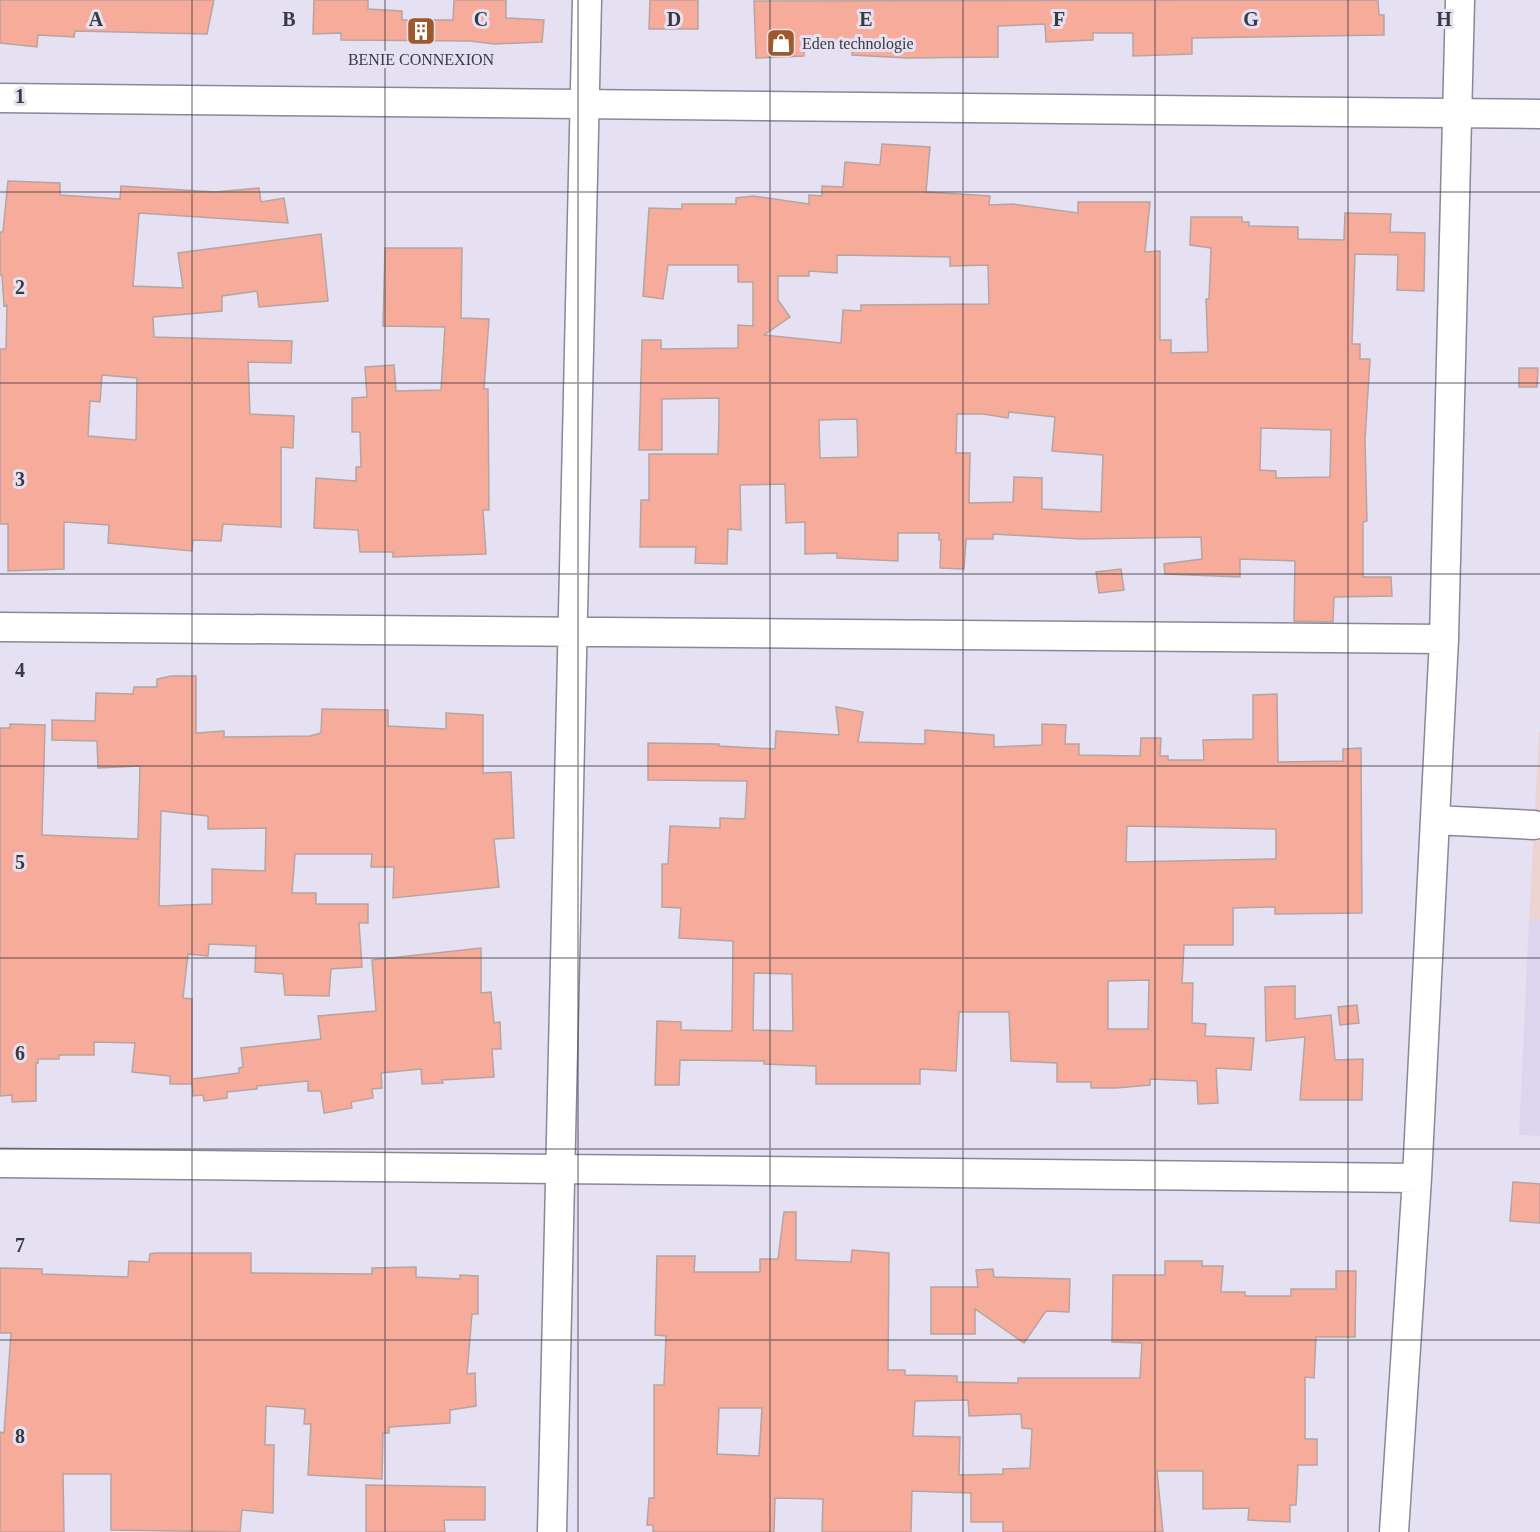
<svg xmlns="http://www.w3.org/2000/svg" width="1540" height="1532" viewBox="0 0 1540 1532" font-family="Georgia,serif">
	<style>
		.built { fill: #dbd6ee }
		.medical { fill: #eed3d3 }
		.building { fill: #f7ab9b; stroke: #b7a4a0; stroke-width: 1.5; fill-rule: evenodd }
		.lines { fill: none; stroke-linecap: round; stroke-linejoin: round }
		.minor-casing { stroke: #8a8796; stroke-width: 31 }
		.minor { stroke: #fff; stroke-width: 28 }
		.grid { fill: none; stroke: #3b3940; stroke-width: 1.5; stroke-opacity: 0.55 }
		.labels { text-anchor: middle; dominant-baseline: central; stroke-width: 6; stroke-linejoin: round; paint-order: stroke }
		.poi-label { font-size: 16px; fill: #3b3940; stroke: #e5e1f2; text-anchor: start }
		.grid-label { font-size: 20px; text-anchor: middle; font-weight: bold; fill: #3b3940; stroke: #e5e1f2; stroke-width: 6; stroke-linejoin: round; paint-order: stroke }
	</style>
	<rect width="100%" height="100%" fill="#e5e1f2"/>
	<path class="built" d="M1529 920H1540V1136L1519 1135Z"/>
	<path class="medical" d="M1539 732H1540V920H1529Z"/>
	<path class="building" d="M0 0H214L207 34 75 31 74 37 38 35 37 47 0 43Z
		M314 0H368V9L402 11V20H453L454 0H506V18L544 20 542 42 494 44 470 41 341 40V33L313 34Z
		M650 0H698V29H649Z
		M1378 0 1379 15H1384V35L1192 38V54L1133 56V33H1093V40L1046 42 1045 24 998 26V57L907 58 852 55 853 43 804 41V56L756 58 754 1Z
		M882 144 930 147 926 192 990 196 989 205 1013 204 1078 213V202H1150L1145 252 1160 251V340H1171V353L1208 352 1206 299H1209L1211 248 1190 245 1191 217H1242V222H1249V226L1298 227V239L1344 240 1345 213 1391 214 1390 232 1425 233 1424 291 1397 290 1398 255 1355 254 1352 344H1360V359H1370L1365 440 1367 521 1363 522V577H1391L1392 596 1334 597 1333 622 1294 621 1295 561 1240 559V577L1165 574 1164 564 1202 559 1201 537 1080 539 993 534V539H966L964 569 940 568 941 540H939V533H898V561L837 558V553L805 554V522L786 523 785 484 740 485 741 530 728 529 727 564 695 563 696 547H640L641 500H649V454H718L719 418V398L662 399V450H639L642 340H661V349L738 348V325L753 326V282H738V265H668L663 299 643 296 649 208 682 209V204H736V198L753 196 809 204V195L822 196V186L843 187 845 162 880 165ZM837 255 950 257V266L988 265 989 304 861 305V311L843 310 841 343 764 335 790 317 778 300V276H809V271L837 273ZM1009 412 1055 417 1052 451 1103 455 1101 512 1042 509V478L1014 477 1013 502 969 503 970 453H956L957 414H983L1008 418ZM857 419 858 457 820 458 819 420ZM1261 428 1331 430 1330 477 1276 478V471L1260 470Z
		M8 181 60 183V195L120 199 121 186 215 192 259 188 261 202 284 198 288 223 139 213 133 286 183 288 178 253 321 234 328 301 259 307 257 291 222 296V311L153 317 154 337 292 341 291 363 248 362 250 414 294 416 293 448 281 447V527L223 524 221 541 193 540 192 551 108 543 109 525 64 522V569L8 571V524H0V349H6L7 305 4 306 2 275H0V232H3ZM102 375 137 378 136 440 88 436 90 401 100 402Z
		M385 248H462L461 318 489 319 484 389H488L489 510H483L486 554 393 557V552H360L358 530 314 528 316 478 356 481V467H361L360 432H352V398L367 397 365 367 394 365 396 391 441 390 445 327 383 326Z
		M1519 368H1538L1537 387H1519Z
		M1121 569 1124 590 1099 593 1096 572Z
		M171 676H196V733L224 731V737L310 736 321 733 322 709 388 710V726L446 729V713L483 715V773L511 772 514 838 494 839 499 887 393 898 394 867H371L372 854H295L292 893H316V904H368V923H359L362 967 331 969 329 996 285 995 283 974 255 972 256 946 209 944 208 956 188 954 183 998 192 999V1079L239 1073V1068L243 1067 241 1048 321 1039 318 1016 376 1011 372 960 481 948V993L491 992 494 1023 500 1022 501 1049H492L494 1077 442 1080 443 1083 422 1084 421 1069 381 1073 382 1088 372 1089 373 1098 351 1102 352 1108 324 1113 321 1091H308V1081L257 1086V1089L227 1092V1098L204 1101 203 1095 193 1096 192 1081V1084H170V1076L132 1072 135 1043 94 1042V1055H59V1059H38V1063H36V1101L12 1102V1095L0 1096V728H10V724L45 725 42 835 138 839 140 766 98 768 97 741 52 740V720L95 721 96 693 133 694 134 687H157V679ZM161 811 208 816V829L266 828 265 871 212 869V904L159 906Z
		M1277 694 1278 762 1343 761V749L1361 748 1362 913 1275 914V907L1233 908V945H1184L1182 983H1193L1192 1023 1206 1024 1205 1036 1254 1038 1251 1070 1216 1068 1218 1103 1198 1104 1197 1081 1150 1079V1085L1116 1088H1091V1082H1057V1063L1011 1061 1009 1012H959L956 1071 920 1069V1084H816V1066L764 1064V1061L680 1060 679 1085H655L657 1021 681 1022V1030L732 1031 733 941 679 938 681 908 662 907V864H668L670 826 720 828V818L745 819 747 781 648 780V743L719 744V746L775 749 776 731 839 735 836 707 863 712 858 742 925 744V730L994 735V747L1042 745V724L1066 725 1065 744H1079V755L1140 756 1141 738H1161L1160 756H1168V760H1204L1203 740 1253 739V695ZM1127 826 1276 829V859L1126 862ZM754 973 792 974 793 1031 753 1030ZM1149 980 1148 1029H1108V981Z
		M1295 986V1019L1331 1015 1335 1060 1363 1059 1362 1100H1300L1305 1037 1266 1041 1265 987Z
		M1357 1005 1359 1023 1340 1025 1338 1007Z
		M1513 1182 1540 1184V1223L1510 1221Z
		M784 1212H796V1260L851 1262 852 1250 889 1253 888 1370H905V1375L957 1376V1382L1018 1383V1378H1140L1142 1343 1112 1342 1113 1275H1165V1261H1202V1266H1223L1221 1292H1245V1296H1291V1289H1336V1271H1356L1355 1337H1316L1314 1378 1305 1377V1439H1317V1465H1298L1296 1505H1290V1522L1248 1520 1249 1508 1203 1509V1471H1157L1163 1532H1003V1522H971V1493L912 1491 911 1532H822L823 1499 775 1498 774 1532H653V1525H647L649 1498H654V1385H664L666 1336 655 1335 657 1256H695L694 1272H760V1259H778ZM968 1400 969 1416 1021 1414 1022 1428 1032 1429 1030 1468 1003 1469V1474L959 1475 960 1437 913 1436 915 1401ZM719 1408H762L759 1456 717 1454Z
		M155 1253H251V1273L372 1274V1268L416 1267V1277L460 1279V1275L478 1276V1314H472L467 1374 475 1373 476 1406 450 1410V1423L389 1427V1433H383L382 1479 308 1475 311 1424H304L305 1409 266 1406 265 1445H274L273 1513 242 1510 240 1532 111 1530V1474H63L64 1532H0V1432L4 1433 11 1333H0V1268L42 1269V1274L128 1277 129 1261 149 1262 150 1254Z
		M993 1269 994 1277 1070 1279 1069 1312 1046 1311 1024 1343 975 1309V1334H931V1287H978L976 1270Z
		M366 1485 485 1487V1520H444L445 1532H366Z"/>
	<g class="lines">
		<g class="minor-casing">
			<path id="minor" d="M0 98 1540 114
				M0 627 1444 639
				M1435 820 1534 825
				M0 1163 1417 1178
				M552 1532 587 0
				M1394 1532 1417 1178 1444 639 1460 0"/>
		</g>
		<use href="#minor" class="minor"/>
	</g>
	<path class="grid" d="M192 0V1532M385 0V1532M578 0V1532M770 0V1532M963 0V1532M1155 0V1532M1348 0V1532M0 192H1540M0 383H1540M0 574H1540M0 766H1540M0 958H1540M0 1149H1540M0 1340H1540"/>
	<defs>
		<g id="building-square" transform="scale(1.5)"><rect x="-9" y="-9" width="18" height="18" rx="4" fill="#9d582b" stroke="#e5e1f2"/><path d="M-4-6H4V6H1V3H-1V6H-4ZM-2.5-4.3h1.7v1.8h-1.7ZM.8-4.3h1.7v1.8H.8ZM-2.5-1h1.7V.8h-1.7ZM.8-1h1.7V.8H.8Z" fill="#fff"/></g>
		<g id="shop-square" transform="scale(1.5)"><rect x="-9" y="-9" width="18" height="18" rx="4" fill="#9d582b" stroke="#e5e1f2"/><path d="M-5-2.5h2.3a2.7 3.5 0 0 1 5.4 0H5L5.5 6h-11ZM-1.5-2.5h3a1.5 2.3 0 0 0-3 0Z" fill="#fff"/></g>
	</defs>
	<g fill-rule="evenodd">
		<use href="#building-square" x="421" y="31"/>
		<use href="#shop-square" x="781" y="43"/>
	</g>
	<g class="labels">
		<g class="poi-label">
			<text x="802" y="43">Eden technologie</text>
			<text x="421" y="59" text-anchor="middle">BENIE CONNEXION</text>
		</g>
	</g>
	<g class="grid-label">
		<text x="96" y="26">A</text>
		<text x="289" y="26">B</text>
		<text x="481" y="26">C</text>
		<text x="674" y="26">D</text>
		<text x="866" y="26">E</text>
		<text x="1059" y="26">F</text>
		<text x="1251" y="26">G</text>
		<text x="1444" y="26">H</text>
		<text x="20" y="103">1</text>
		<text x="20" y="294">2</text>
		<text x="20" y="486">3</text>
		<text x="20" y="677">4</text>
		<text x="20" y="869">5</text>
		<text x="20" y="1060">6</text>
		<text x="20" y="1252">7</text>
		<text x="20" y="1443">8</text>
	</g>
</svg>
